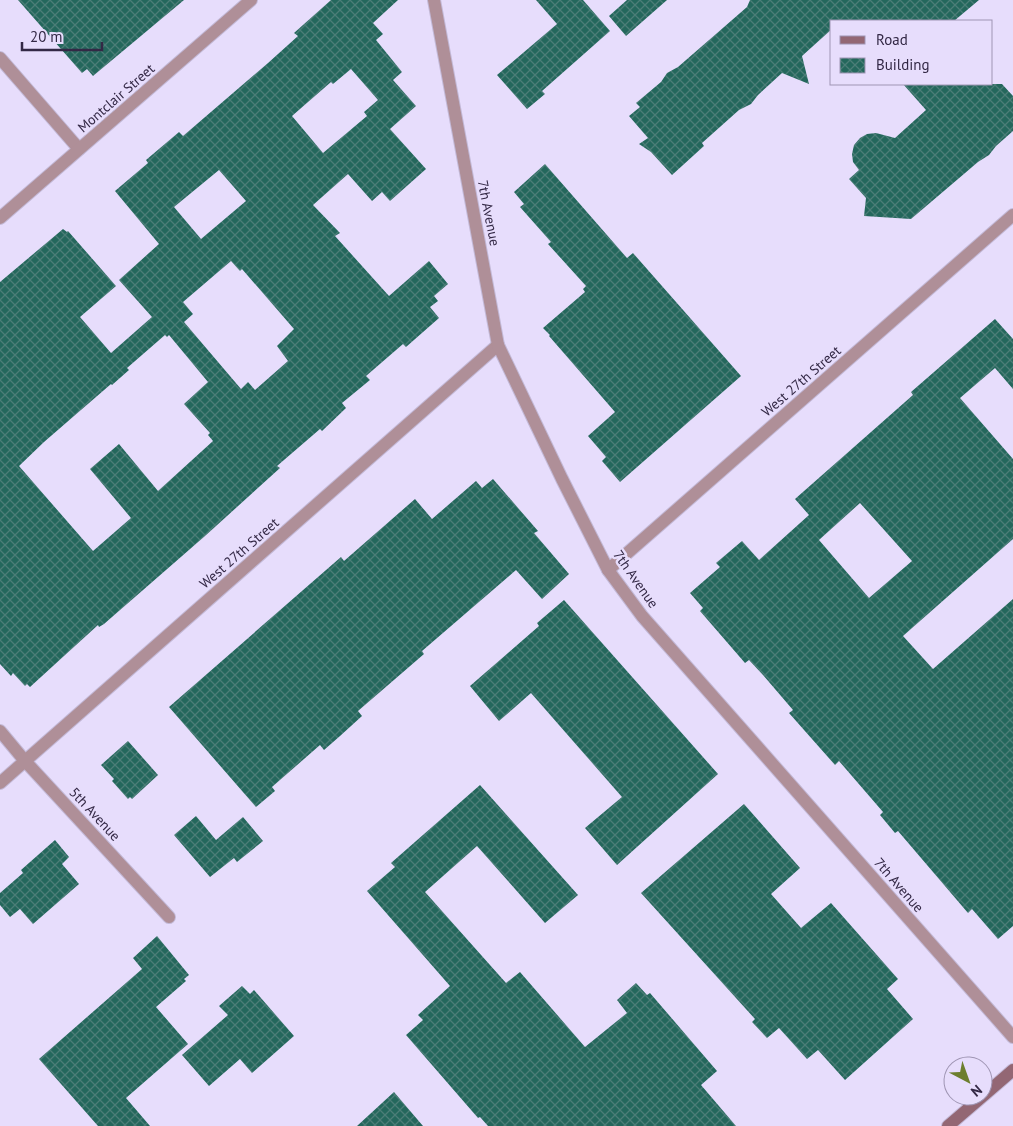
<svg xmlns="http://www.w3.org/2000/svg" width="1013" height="1126" viewBox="0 0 1013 1126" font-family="'PT Sans',sans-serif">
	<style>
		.building { fill: url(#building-cross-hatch); fill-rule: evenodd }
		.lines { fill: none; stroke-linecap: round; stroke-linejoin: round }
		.minor-casing { stroke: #c3b9d7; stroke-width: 14 }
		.tertiary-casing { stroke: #c3b9d7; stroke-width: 14 }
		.secondary-casing { stroke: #c3b9d7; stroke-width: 14 }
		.minor { stroke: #af8f98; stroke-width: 12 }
		.tertiary { stroke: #af8f98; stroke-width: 12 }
		.secondary { stroke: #936774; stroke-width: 12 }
		.labels { text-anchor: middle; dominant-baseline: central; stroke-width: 5; stroke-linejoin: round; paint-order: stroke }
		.street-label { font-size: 14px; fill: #332845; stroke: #e7ddfc }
	</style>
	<defs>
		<pattern id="building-cross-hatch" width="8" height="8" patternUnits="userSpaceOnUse" patternTransform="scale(1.25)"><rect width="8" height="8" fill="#24675c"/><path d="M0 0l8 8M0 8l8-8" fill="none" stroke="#4c7d77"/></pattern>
	</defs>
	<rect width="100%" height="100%" fill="#e7ddfc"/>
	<path class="building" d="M18 0H184L93 76 87 69 82 73Z
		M331 0H398L373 23 383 34 376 40 402 72 393 80 416 106 390 129 426 169 390 201 382 192 372 201 348 174 313 205 340 233 335 236 389 296 429 261 448 284 434 296 438 301 430 307 439 318 406 347 403 344 366 376 370 380 342 403 346 408 322 431 320 429 277 466 280 468 205 536 104 624 99 627 98 625 30 687 27 684 25 686 13 673 11 676 0 664V282L63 229 67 232 68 231 116 286 80 317 111 353 152 317 119 280 159 244 115 191 148 163 146 160 179 132 183 136 268 63 298 36 294 33ZM351 69 378 100 364 112 367 116 323 153 292 116 331 82 333 84ZM219 170 246 201 201 239 174 207ZM231 261 240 271 242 269 294 329 277 346 288 361 255 390 248 382 241 389 184 322 193 314 183 302ZM165 335 167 337 169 335 208 382 184 404 210 433 208 435 213 441 158 491 119 444 90 469 131 518 93 551 19 466 44 442 111 384 112 385 129 370 127 368Z
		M536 0H583L610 31 542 91 545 94 527 109 497 75 557 24Z
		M627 0H667L626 36 609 16Z
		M750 0H979L954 21H832V29L802 56 809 84 782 73 758 95 751 104 739 110 702 143 704 146 672 175 651 152 639 144 648 138 629 116 640 107 636 103 661 82 667 73 678 67 747 7Z
		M903 84H1002L1013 96V131L996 146 989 155 978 162 911 219 864 216 866 198 849 179 859 170 853 162 852 154 854 145 860 138 867 134 876 133 895 138 926 110Z
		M545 164 627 258 633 253 741 376 620 482 602 461 606 457 588 436 615 412 549 336 550 335 543 328 585 292 583 289 586 286 548 244 551 242 520 207 524 204 514 192Z
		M995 319 1013 339V389L995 368 960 398 1013 459V539L903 636 933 669 1013 599V926L998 939 972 909 968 913 898 831 895 833 880 815 883 812 839 761 835 765 789 713 793 710 763 675 749 660 745 663 700 611 703 608 690 593 720 567 716 563 742 541 759 560 809 515 795 499 913 395 911 392ZM860 503 912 561 869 598 819 540Z
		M493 479 538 531 534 533 569 574 542 599 516 570 422 651 424 654 358 711 362 716 340 736 324 750 320 745 272 787 275 791 256 807 169 707 341 557 344 561 415 499 432 519 476 481 482 488Z
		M564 600 718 774 617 865 585 828 622 797 531 693 499 721 470 686 539 626 537 623Z
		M128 741 158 775 132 799 130 797 128 799 112 781 114 779 101 765Z
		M480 785 578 895 545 923 477 846 425 892 506 983 520 972 585 1047 627 1013 617 1000 636 983 647 995 650 993 717 1071 701 1085 736 1126H488L480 1117 478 1118 406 1035 423 1020 418 1015 450 986 367 891 395 867 391 863Z
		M744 804 800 868 771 894 801 928 831 903 898 979 887 989 913 1019 845 1080 818 1050 807 1059 779 1028 767 1038 752 1022 755 1019 641 893Z
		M196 816 216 840 243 817 263 841 237 862 234 858 210 877 174 835Z
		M55 840 69 857 62 864 79 884 33 924 20 909 10 917 0 905V893L23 873 21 870Z
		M157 936 189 975 184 979 186 981 156 1007 188 1044 126 1098 150 1126H98L39 1059 142 969 133 958Z
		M242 986 250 994 254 990 294 1036 252 1073 240 1059 209 1086 182 1055 228 1015 219 1006Z
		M394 1092 423 1126H357Z"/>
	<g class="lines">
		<g class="minor-casing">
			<path id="minor" d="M0 58 79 149
				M608 570 1013 215
				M0 731 25 761 169 917
				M0 783 498 345"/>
		</g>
		<g class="tertiary-casing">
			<path id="tertiary" d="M434 0 498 345 562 479 608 570 642 616 1013 1037
				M0 218 251 0"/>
		</g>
		<g class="secondary-casing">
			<path id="secondary" d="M983 1096 1013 1070
				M948 1126 983 1096"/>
		</g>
		<use href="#minor" class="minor"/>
		<use href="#tertiary" class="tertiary"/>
		<use href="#secondary" class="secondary"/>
	</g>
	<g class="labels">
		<g class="street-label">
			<text transform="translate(116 98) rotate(-41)">Montclair Street</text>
			<text transform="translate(489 213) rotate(79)">7th Avenue</text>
			<text transform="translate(801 381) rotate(-41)">West 27th Street</text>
			<text transform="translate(239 553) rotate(-41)">West 27th Street</text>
			<text transform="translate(636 579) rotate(55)">7th Avenue</text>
			<text transform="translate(95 814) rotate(47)">5th Avenue</text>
			<text transform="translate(899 885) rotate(49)">7th Avenue</text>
		</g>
	</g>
	<rect x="830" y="20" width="162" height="65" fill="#e7ddfc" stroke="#9f95b3"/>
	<rect x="840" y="36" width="25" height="8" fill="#936774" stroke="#9f95b3"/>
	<text x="876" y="45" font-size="15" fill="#332845">Road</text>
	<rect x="840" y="58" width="25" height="15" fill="url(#building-cross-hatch)" stroke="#9f95b3"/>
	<text x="876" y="70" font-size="15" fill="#332845">Building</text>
	<g transform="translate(968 1081) rotate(139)"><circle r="24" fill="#e7ddfc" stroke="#9f95b3"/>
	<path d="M0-4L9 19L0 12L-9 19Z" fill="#6d7e2e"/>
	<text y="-8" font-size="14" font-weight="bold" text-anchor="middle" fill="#332845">N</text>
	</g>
	<path d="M22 42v8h80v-8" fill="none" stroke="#332845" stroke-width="2.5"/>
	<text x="30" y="42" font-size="15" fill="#332845" stroke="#e7ddfc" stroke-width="4" paint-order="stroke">20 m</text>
</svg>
